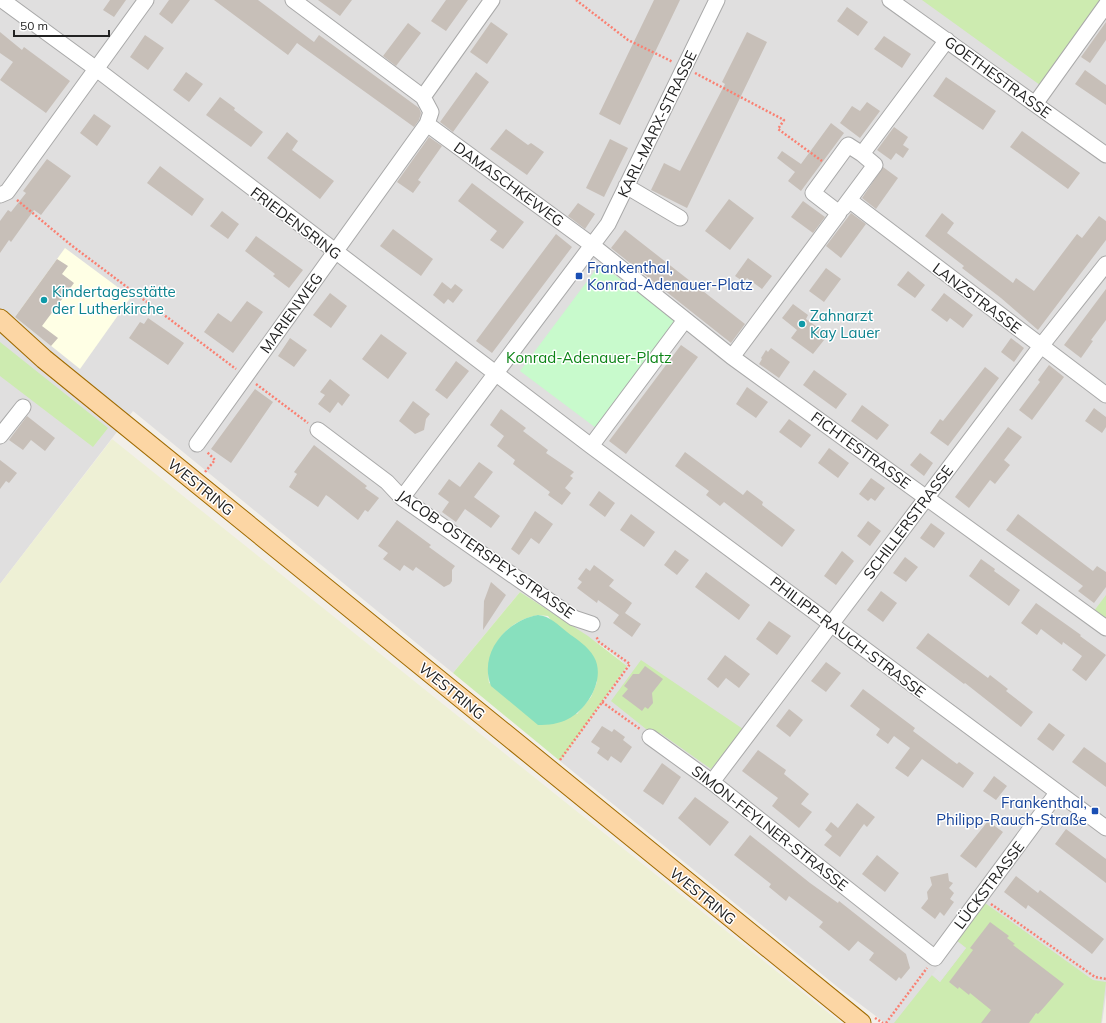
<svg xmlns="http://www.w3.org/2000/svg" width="1106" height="1023" viewBox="0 0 1106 1023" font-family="Mulish,sans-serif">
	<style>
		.residential { fill: #e0dfdf }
		.education { fill: #ffffe5 }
		.farmland { fill: #eef0d5 }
		.grass { fill: #cdebb0; fill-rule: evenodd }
		.park { fill: #c8facc }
		.pitch { fill: #88e0be }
		.parking { fill: #e2e2e2 }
		.building { fill: #c7bfb8 }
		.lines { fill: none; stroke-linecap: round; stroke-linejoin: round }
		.minor-casing { stroke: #a9a9a9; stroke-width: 17 }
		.major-casing { stroke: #a06b00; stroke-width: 21 }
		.path { stroke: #fa8072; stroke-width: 2.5; stroke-dasharray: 2 2; stroke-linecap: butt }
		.minor { stroke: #fff; stroke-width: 15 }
		.major { stroke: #fcd6a4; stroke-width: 19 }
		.transit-dot { fill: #1a4fb4; stroke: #fff; stroke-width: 1.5 }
		.culture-dot { fill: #0f9aa8; stroke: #fff; stroke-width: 1.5 }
		.labels { text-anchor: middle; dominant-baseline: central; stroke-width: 3; stroke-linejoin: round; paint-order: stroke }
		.street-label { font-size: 15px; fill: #222; stroke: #fff }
		.transit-label { font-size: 15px; fill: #164399; stroke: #fff; text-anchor: start }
		.culture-label { font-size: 15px; fill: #0d838f; stroke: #fff; text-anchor: start }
		.park-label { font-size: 15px; fill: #0c8416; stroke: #fff }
	</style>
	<rect width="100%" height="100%" fill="#f2efe9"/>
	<path class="residential" d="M0 0H1106V994L1102 1023H885L840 989 560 761 627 666 608 650 520 592 453 673 133 411 0 584Z"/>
	<path class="education" d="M65 248 131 297 80 369 15 317Z"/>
	<path class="farmland" d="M112 439 841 1023H0V584Z"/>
	<path class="grass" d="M922 0H1101L1040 85Z
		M0 342 108 428 93 447 0 376Z
		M520 592 588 636 627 666 560 761 453 673ZM538 615 548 616 597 682 591 697 577 714 489 683C484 650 505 621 538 615Z
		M1106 595V620L1094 611Z
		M641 660 743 729 711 769 660 733H651L611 701Z
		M985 903 1093 980 1106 982 1101 1023H894L932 975 940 982 966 948 957 941Z"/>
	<path class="park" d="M600 264 676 321 596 428 520 371Z"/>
	<path class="pitch" d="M538 615C550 616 558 625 567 632 576 639 588 646 594 657 606 678 588 709 568 719 559 724 548 725 538 725L491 686C478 653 507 620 538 615Z"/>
	<path class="parking" d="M957 941 966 948 940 982 932 975Z"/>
	<path class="building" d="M110 0H126L114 17 103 10Z
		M169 0H190L172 24 159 14Z
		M214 0H258L314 42 319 35 419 108 421 113 419 120 414 127 297 43 288 55Z
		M318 0H352L340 16Z
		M446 0H468L446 31 431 21Z
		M654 0H680L620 125 599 114Z
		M847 7 868 22 858 36 837 21Z
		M491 22 508 34 487 64 470 52Z
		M1106 22V40L1090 63 1081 57Z
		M408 23 421 33 396 66 383 56Z
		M0 32 22 50 24 47 70 81 46 113 0 80 13 62 0 53Z
		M747 32 767 42 687 208 651 190 664 163 680 171 725 84 722 82Z
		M145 35 164 48 148 70 130 57Z
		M884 36 911 54 902 68 874 49Z
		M1085 70 1106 85V105L1075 84Z
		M186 72 203 84 189 102 173 90Z
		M476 72 489 82 453 132 440 122Z
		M946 77 996 111 983 130 933 96Z
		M220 97 235 108 234 110 263 132 251 147 206 115Z
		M867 102 880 111 860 138 840 123 852 106 860 111Z
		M94 114 111 126 97 146 80 133Z
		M831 123 844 133 801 191 788 181 795 172 777 158 782 151 801 164Z
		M894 127 908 137 903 145 909 149 903 158 896 153 891 160 877 150Z
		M506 129 528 145 531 143 544 152 527 175 490 149Z
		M1022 131 1080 173 1068 189 1010 147Z
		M287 132 298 141 292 150 334 181 320 199 267 158Z
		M429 137 442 146 418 180 421 182 413 193 397 182Z
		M610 139 628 148 604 197 586 188Z
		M47 159 71 176 41 215 34 210 11 242 9 240 0 253V221L8 210 11 212 26 193 23 191Z
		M160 166 204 199 192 216 147 183Z
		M883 167 898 178 876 209 862 198Z
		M472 183 524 222 503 249 490 240 497 231 458 201Z
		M729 199 754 218 730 250 705 231Z
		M803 201 825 217 813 233 791 217Z
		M578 203 595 214 585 229 568 216Z
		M222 211 239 224 228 239 210 226Z
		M851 213 866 224 841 258 826 246Z
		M942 213 954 223 947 233 1013 283 1016 278 1034 291 1077 234 1082 238 1099 216 1106 221V240L1038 330 1001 298 962 268 964 266 925 236Z
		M393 229 433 259 421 276 380 246Z
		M625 230 745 324 731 343 611 248Z
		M556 234 572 247 492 353 476 341Z
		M256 236 303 270 289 288 273 276 275 274 245 251Z
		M748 258 772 276 762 289 747 278 744 282 735 276Z
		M57 259 68 266 62 274 74 283 42 326 58 338 51 346 15 317Z
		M826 268 841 279 824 302 809 291Z
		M908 271 925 285 915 298 897 285Z
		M442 282 451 289 455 284 463 290 453 303 448 299 444 304 433 295Z
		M1106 289V320L1091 340 1093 341 1081 358 1064 345Z
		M330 293 347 306 331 328 313 315Z
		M944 293 973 315 963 328 950 318 947 322 931 310Z
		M247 301 263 312 233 353 204 332 218 313 231 322Z
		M793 304 808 315 806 319 828 335 813 354 791 338 797 330 782 318Z
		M148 318 184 343 168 365 129 338 140 322 144 324Z
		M381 334 407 353 388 379 362 359Z
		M290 338 307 350 294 367 278 356Z
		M1011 338 1024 348 1014 362 1001 352Z
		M681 345 698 357 626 454 609 441Z
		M771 348 790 362 779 378 759 364 762 359 761 358 766 350 768 352Z
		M456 361 469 371 447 399 435 390Z
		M1049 365 1064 377 1032 420 1019 410 1040 382 1038 380Z
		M985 367 999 378 948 446 930 433 940 419 943 421Z
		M814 370 847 394 836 409 803 385Z
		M330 379 350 395 342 406 338 402 330 413 318 404 325 395 320 392Z
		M747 387 768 402 756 418 736 404Z
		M255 389 273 402 231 463 211 449Z
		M413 401 430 414 426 419 424 430 415 434 399 421Z
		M862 405 889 425 877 440 851 421Z
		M1094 408 1106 417V427L1102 433 1085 421Z
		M501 409 526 428 523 431 548 450 546 453 574 472 570 476 573 478 565 488 571 493 562 505 548 495 550 492 513 464 515 460 497 446 504 436 490 425Z
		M27 416 55 438 45 451 31 440 23 450 9 440Z
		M789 419 811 435 801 448 779 432Z
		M1008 427 1022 437 1004 460 1010 465 995 484 990 480 969 508 955 497Z
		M314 445 367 486 365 488 379 498 368 512 365 510 358 520 329 497 326 495 318 507 289 487 297 474 294 472Z
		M829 448 849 463 838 478 818 463Z
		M685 452 743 495 747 490 763 502 762 505 795 530 782 547 724 502 720 506 706 495 709 491 675 466Z
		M920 453 933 463 924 476 910 465Z
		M0 460 17 473 9 483 6 481 0 489Z
		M479 462 493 472 474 497 500 516 491 528 465 509 456 522 442 512 449 502 438 494 449 479 460 487Z
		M871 478 885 488 875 501 871 498 868 501 859 494Z
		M599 491 615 503 605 517 589 505Z
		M535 511 553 524 539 544 531 538 519 555 511 549Z
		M631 514 655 532 644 547 620 530Z
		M1018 514 1093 571 1097 566 1106 572V587L1094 603 1078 591 1083 586 1006 530Z
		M397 520 431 545 429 547 455 566 452 570V581L450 584 444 587 416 567 413 571 404 565 400 571 383 559 388 553 378 546Z
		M868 521 881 531 870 546 857 536Z
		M931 523 945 533 934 548 920 538Z
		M675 550 689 560 677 575 664 565Z
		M842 551 854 561 836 585 824 576Z
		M905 557 918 567 906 582 893 573Z
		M981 559 995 569 994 571 1020 590 1009 606 969 576Z
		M594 565 614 580 609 586 632 603 625 613 641 624 632 637 613 623 619 615 598 600 597 603 577 588 582 582 578 579 586 568 590 571Z
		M706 572 750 605 739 620 695 587Z
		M491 582 506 595 483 630 484 601Z
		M881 591 897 603 883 622 867 610Z
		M1036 603 1081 635 1080 636 1106 655 1086 681 1072 670 1082 656 1063 642 1062 645 1041 629 1037 635 1021 623Z
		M769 621 791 636 777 655 756 639Z
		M928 633 988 678 990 675 1008 689 1006 691 1033 712 1021 727 965 683 964 684 916 648Z
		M725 655 750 674 739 688 726 678 718 688 707 679Z
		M826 662 841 673 826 692 811 681Z
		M645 666 663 679 652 693 653 703 648 709 645 707 642 711 622 696 628 689 624 686 633 674H639Z
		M863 689 915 728 913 731 957 764 959 762 974 773 963 788 922 759 908 777 895 768 910 748 894 736 888 744 876 735 880 729 850 706Z
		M789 709 803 720 790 737 776 726Z
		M1049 723 1065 735 1053 751 1037 739Z
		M602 726 612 732 614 729 625 737 623 740 632 747 621 763 611 756 608 761 597 753 600 748 591 742Z
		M1084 747 1106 763V787L1072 762Z
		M758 750 786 770 784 774 809 794 801 804 812 812 799 828 772 806 778 798 742 771Z
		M662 763 681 777 663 805 643 791Z
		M994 776 1007 786 996 800 983 791Z
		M695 797 729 822 710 846 678 818Z
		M857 803 875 817 867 827 864 824 840 857 824 845 832 836 825 830 831 822 838 828Z
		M988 821 1003 832 976 868 960 856Z
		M1066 829 1106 859V883L1055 844Z
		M750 835 810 883 838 903 839 901 906 954 910 968 901 979 899 977 896 981 869 960 874 953 858 941 849 951 819 927 823 922 789 896 786 901 769 887 771 884 734 855Z
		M877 855 899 873 885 892 862 874Z
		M948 873 949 881 953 883 949 888 954 893 950 899 954 902 944 916 940 912 935 919 921 908 928 899 927 892 932 885 930 877Z
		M1016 876 1038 893 1040 890 1104 939 1092 954 1028 905 1026 909 1004 892Z
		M990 922 1009 936 1007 938 1015 944 1013 945 1064 984 1046 1005 1038 1014 1036 1013 1029 1023H981L991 1010 970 993 969 995 959 987 958 989 949 982 973 950 970 948Z"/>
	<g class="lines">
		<g class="minor-casing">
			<path id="minor" d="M2 0 95 68 591 446 1106 828
				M890 0 1106 155
				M423 97 492 0
				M1035 104 1106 5
				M427 124 592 245 732 357 1106 628
				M626 186 680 218
				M0 195 7 192 146 0
				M849 200 1106 395
				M843 208 875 165 862 154
				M732 357 839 213 813 193 848 145 862 154 947 40
				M318 430 387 482 402 498 574 618 592 624
				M0 436 23 407
				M197 444 427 124 431 112 423 97 293 0
				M591 446 685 320
				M402 498 608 224 717 0
				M650 737 712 782 935 958 1057 793
				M712 782 1041 346 1106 264"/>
		</g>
		<g class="major-casing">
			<path id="major" d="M0 319 44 359 861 1023"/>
		</g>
		<path class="path" d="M576 0 628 40 673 62
			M695 73 784 120 778 129 822 161
			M17 200 71 245 236 369
			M256 384 308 423
			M205 472 215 460 207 452
			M602 702 640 729
			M560 760 630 664 599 642 596 636
			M991 904 1095 977 1106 979
			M875 1018 883 1023
			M886 1023 927 968"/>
		<use href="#minor" class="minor"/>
		<use href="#major" class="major"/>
	</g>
	<g class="transit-dot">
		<rect x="575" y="272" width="8" height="8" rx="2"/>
		<rect x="1091" y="807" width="8" height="8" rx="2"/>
	</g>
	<g class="culture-dot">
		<circle cx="44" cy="300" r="4"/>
		<circle cx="802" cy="324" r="4"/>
	</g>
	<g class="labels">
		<g class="street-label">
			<text transform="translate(998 77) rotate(36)">GOETHESTRASSE</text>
			<text transform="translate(657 124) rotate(-64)">KARL-MARX-STRASSE</text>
			<text transform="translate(509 184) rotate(36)">DAMASCHKEWEG</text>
			<text transform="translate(296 223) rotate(37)">FRIEDENSRING</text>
			<text transform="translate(977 298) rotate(37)">LANZSTRASSE</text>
			<text transform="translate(291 313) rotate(-54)">MARIENWEG</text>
			<text transform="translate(861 450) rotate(36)">FICHTESTRASSE</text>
			<text transform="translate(201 487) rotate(39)">WESTRING</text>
			<text transform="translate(908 522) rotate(-53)">SCHILLERSTRASSE</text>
			<text transform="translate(486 554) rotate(35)">JACOB-OSTERSPEY-STRASSE</text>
			<text transform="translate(848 637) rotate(37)">PHILIPP-RAUCH-STRASSE</text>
			<text transform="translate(452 691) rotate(39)">WESTRING</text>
			<text transform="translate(770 828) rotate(38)">SIMON-FEYLNER-STRASSE</text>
			<text transform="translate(989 885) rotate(-53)">LÜCKSTRASSE</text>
			<text transform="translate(703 896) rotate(39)">WESTRING</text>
		</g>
		<g class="transit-label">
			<text x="587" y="267">Frankenthal,<tspan x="587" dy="17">Konrad-Adenauer-Platz</tspan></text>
			<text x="1087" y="802" text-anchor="end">Frankenthal,<tspan x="1087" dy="17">Philipp-Rauch-Straße</tspan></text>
		</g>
		<g class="culture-label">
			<text x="52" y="291">Kindertagesstätte<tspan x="52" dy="17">der Lutherkirche</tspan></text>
			<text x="810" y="315">Zahnarzt<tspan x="810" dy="17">Kay Lauer</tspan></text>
		</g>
		<g class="park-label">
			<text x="589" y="357">Konrad-Adenauer-Platz</text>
		</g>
	</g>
	<path d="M14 30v6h95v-6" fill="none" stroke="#222222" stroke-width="2"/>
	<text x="20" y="30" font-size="12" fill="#222222" stroke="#ffffff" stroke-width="3" paint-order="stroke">50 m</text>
</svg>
